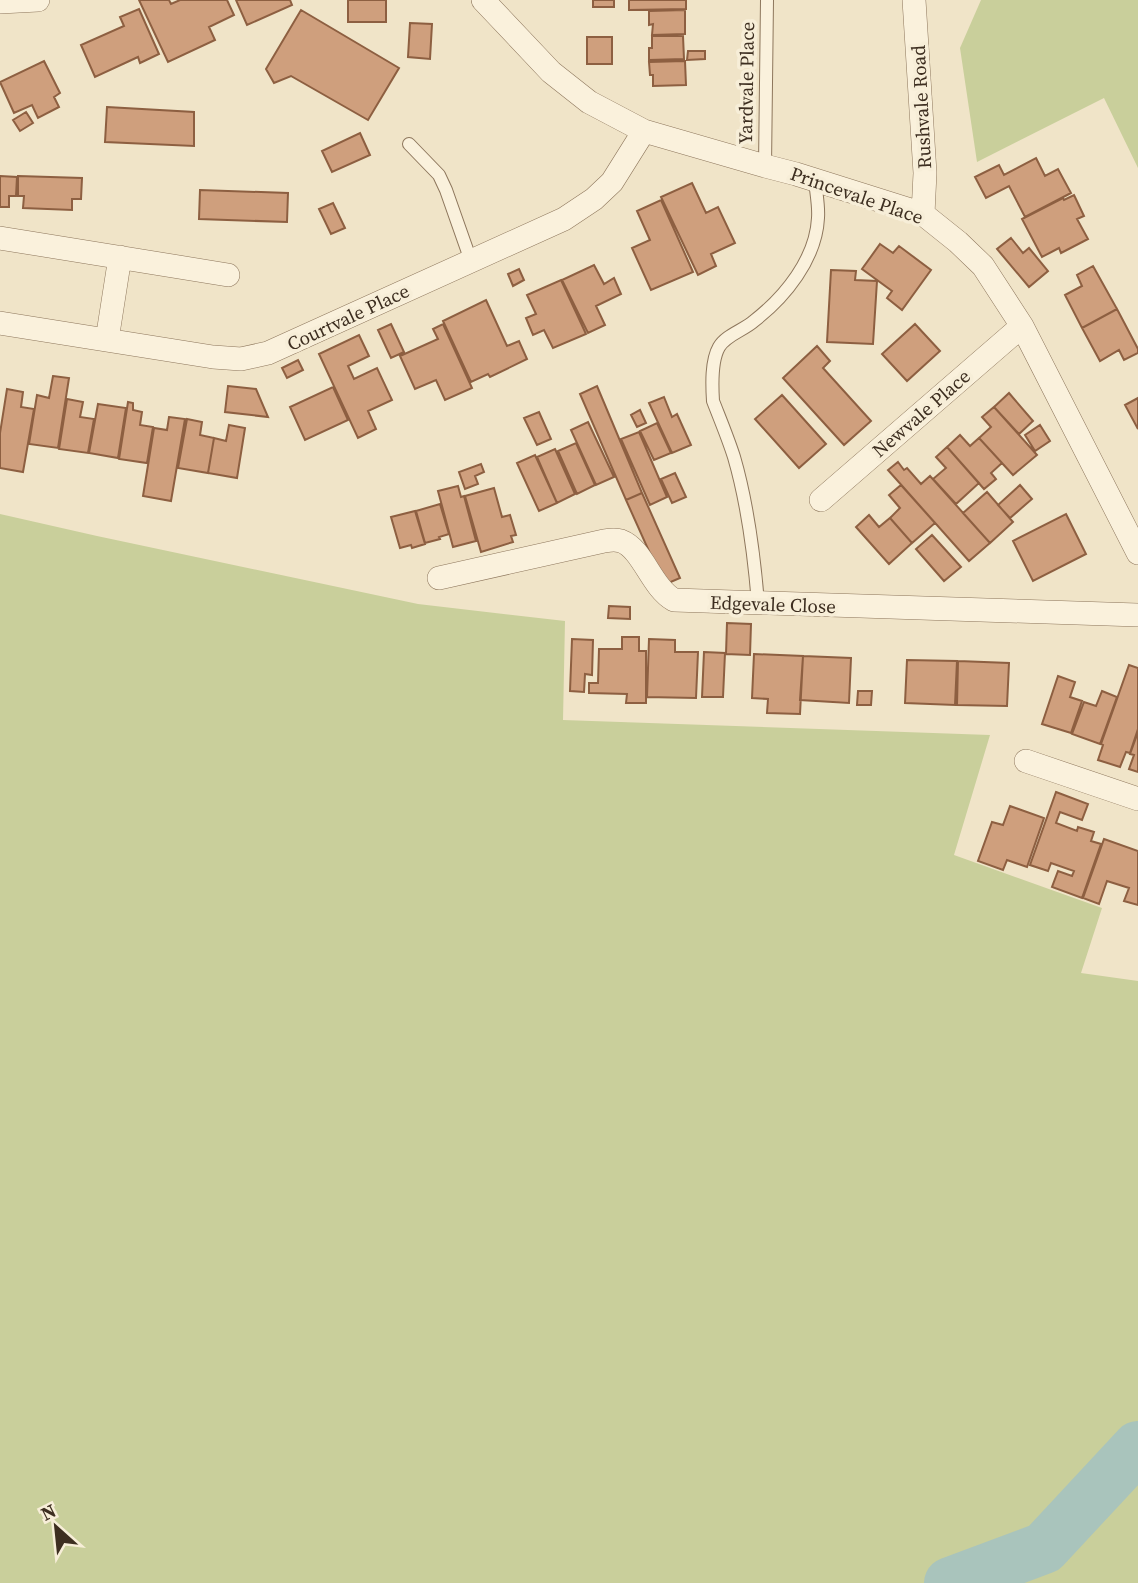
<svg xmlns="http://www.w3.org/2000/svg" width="1138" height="1583" viewBox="0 0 1138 1583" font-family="'Source Serif 4',serif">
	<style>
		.green { fill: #c9cf9b }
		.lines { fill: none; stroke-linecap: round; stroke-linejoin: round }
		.river { stroke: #a9c4bc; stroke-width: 52 }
		.building { fill: #cf9f7d; stroke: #8d5f41; stroke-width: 2 }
		.service-casing { stroke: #8d765c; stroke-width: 14 }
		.minor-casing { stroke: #8d765c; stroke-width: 24 }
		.service { stroke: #faf1dc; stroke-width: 12 }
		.minor { stroke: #faf1dc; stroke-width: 23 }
		.labels { text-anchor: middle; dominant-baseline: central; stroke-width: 7; stroke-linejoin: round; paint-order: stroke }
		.street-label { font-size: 19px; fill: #3d2e20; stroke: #f7eed8 }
	</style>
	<rect width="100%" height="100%" fill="#f0e4c8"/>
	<path class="green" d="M981 0H1138V168L1104 98 977 162 960 48Z
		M0 514 97 536 418 604 565 621 563 720 990 735 954 855 1102 908 1081 973 1138 981V1583H0Z"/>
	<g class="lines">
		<path class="river" d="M950 1583 1044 1548 1138 1447"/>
	</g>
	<path class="building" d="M139 0H169L171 4 180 0H227L234 15 209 27 215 40 168 62Z
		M236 0H290L292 5 247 25Z
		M348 0H386V22H348Z
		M593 0H614V7H593Z
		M629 0H686V9L629 10Z
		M139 9 159 54 140 63 138 57 95 77 81 45 124 26 120 17Z
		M301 10 399 68 368 120 291 76 274 83 266 69Z
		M685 10V34L652 35 653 24 649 25V11Z
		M410 23 432 24 430 59 408 57Z
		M652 36H683L684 59 649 60V48H652Z
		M587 37H612V64H587Z
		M688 51H705V59L687 60Z
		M44 61 60 93 54 97 59 107 38 118 32 105 14 113 0 82Z
		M685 61 686 85 653 86V75H650L649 62Z
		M107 107 194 112V146L105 142Z
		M26 112 33 123 20 131 13 120Z
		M360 133 370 155 332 172 322 151Z
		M1036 158 1045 176 1058 169 1071 193 1025 217 1009 186 986 198 975 177 999 165 1004 175Z
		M0 176 17 177 16 196H9V207H0Z
		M18 176 82 178 81 199H72V210L23 208 24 196H18Z
		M692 183 706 213 718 207 735 243 711 254 716 266 698 275 661 197Z
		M200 190 288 193 287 222 199 219Z
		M1074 195 1084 216 1077 219 1088 239 1061 253 1059 248 1042 257 1022 219 1063 198 1064 200Z
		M661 200 693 272 651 290 632 248 650 240 637 211Z
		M333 203 345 228 331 234 319 209Z
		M1011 238 1023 253 1029 248 1048 271 1029 287 997 249Z
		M880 244 893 253 899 246 931 270 902 310 887 298 892 291 862 269Z
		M594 265 604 284 614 278 621 294 596 306 605 325 588 333 562 280Z
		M1093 266 1117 309 1082 328 1065 295 1082 286 1077 275Z
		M519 269 524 280 513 286 508 274Z
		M831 270 856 271 855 280 877 281 873 344 827 342Z
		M561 280 586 334 553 348 544 330 533 335 526 318 536 314 527 295Z
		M486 300 507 346 519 341 527 359 490 377 488 374 471 382 443 321Z
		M1117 309 1138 349V353L1124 360 1119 350 1100 361 1082 328Z
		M391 324 404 352 391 358 378 330Z
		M443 324 472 388 445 400 436 380 415 389 400 356 438 339 433 329Z
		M915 324 940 351 907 381 882 354Z
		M359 335 369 356 348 366 354 379 377 368 392 400 368 411 376 429 358 438 319 354Z
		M817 346 830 361 823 368 871 421 844 445 783 378Z
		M298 360 303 370 287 378 282 368Z
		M53 376 69 378 58 448 29 444 37 395 49 398Z
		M228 386 256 389 268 417 225 412Z
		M597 386 642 493 626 500 580 394Z
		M333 387 348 420 305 440 290 407Z
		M7 389 23 392 21 407 34 409 23 472 0 468V433Z
		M1009 393 1033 421 1019 434 994 407Z
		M782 395 826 444 799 468 755 419Z
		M664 397 672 417 677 414 691 445 672 453 649 403Z
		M1138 398V429L1125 405Z
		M67 399 83 402 80 417 94 419 88 453 59 449Z
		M128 402 133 403V410L142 412 140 425 153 427 147 463 119 459Z
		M98 404 126 408 118 458 89 453Z
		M994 407 1037 455 1013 475 979 438 991 427 982 417Z
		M640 410 646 423 637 427 631 415Z
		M539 412 551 439 537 445 524 418Z
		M169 417 185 419 171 501 143 496 154 428 167 430Z
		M187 419 202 422 200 435 214 438 208 473 178 468Z
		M588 422 614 477 596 485 571 430Z
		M657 423 671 453 654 460 640 431Z
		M229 425 245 428 237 478 208 473 214 438 226 441Z
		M1040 425 1050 441 1035 451 1025 435Z
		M639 432 667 497 650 505 621 439Z
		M960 435 970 446 979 438 1002 463 991 473 996 479 984 489 947 447Z
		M576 443 595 485 577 494 558 451Z
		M947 447 979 483 956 504 933 479 946 468 936 457Z
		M555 449 575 494 557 503 537 457Z
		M535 455 557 503 539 511 517 463Z
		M898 462 904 470 907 468 921 484 930 476 990 543 969 561 888 470Z
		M481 464 484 472 475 476 478 484 465 489 459 472Z
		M675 473 686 497 672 503 661 479Z
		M901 485 935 523 912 543 890 518 900 508 889 495Z
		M1020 485 1032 499 1010 518 998 505Z
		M458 486 461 497 464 496 476 541 453 547 438 491Z
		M494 488 502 517 510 515 516 535 511 536 513 542 481 552 465 496Z
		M987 492 1013 522 990 543 963 513Z
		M642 493 680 578 666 584 661 578 626 500Z
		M440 504 449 534 439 537 440 539 425 543 416 511Z
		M415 511 425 544 412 548 411 545 400 548 391 517Z
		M1066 514 1086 554 1033 581 1013 541Z
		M869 515 879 527 890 518 912 543 889 564 856 527Z
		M932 535 961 567 944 581 916 549Z
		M609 606 630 607V619L608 618Z
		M727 623 751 624 750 655 726 654Z
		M622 637H639V651H646V703H626L627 694 589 693V683H598L599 649H622Z
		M572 639 593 640 592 675 585 674 584 692 570 691Z
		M649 639 675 640V652H698L696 698 647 697Z
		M704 652 725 653 723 697H702Z
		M754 654 803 656 800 714 767 713 768 699 752 698Z
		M803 656 851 658 849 703 800 700Z
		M907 660 957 661 955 705 905 703Z
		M958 661 1009 663 1007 706 957 705Z
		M1129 665 1138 668V729L1130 753 1126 752 1120 767 1098 760 1103 745 1101 744Z
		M1058 676 1075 682 1070 697 1082 701 1071 733 1042 724Z
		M858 691H872L871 705H857Z
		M1102 691 1117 697 1100 744 1072 734 1084 702 1096 706Z
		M1138 732V772L1129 769 1134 755 1130 754Z
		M1056 792 1088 804 1082 820 1060 812 1056 823 1077 831 1078 827 1094 832 1091 841 1101 844 1082 898 1052 887 1058 871 1072 876 1074 871 1051 863 1048 871 1030 865Z
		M1010 806 1044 818 1027 867 1007 860 1003 870 978 861 992 822 1003 825Z
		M1104 839 1138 851V905L1124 901 1129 888 1107 881 1099 904 1083 898Z"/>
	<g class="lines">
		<g class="service-casing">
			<path id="service" d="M409 144 439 175 446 190 471 261
				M765 166 767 0
				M758 603C754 554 748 505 734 457 728 438 720 419 713 401 712 385 711 361 719 347 726 335 744 330 754 321 785 297 816 259 818 218 819 206 816 192 815 180"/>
		</g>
		<g class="minor-casing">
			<path id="minor" d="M483 0 551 72 589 102 644 131 765 166 796 174 923 214 958 242 983 266 1022 326 1138 553
				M914 0 925 173 923 214
				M0 2 38 0
				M0 238 228 275
				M0 323 213 357 241 359 268 353 564 219 594 199 612 182 644 131
				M107 340 120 257
				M821 500 1022 326
				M439 578 604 541C610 540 615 539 621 541 643 549 651 587 674 600L1138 615
				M1026 761 1138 799"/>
		</g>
		<use href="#service" class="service"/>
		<use href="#minor" class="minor"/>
	</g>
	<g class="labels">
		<g class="street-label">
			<text transform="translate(746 83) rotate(-89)">Yardvale Place</text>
			<text transform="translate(921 107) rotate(-93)">Rushvale Road</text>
			<text transform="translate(857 195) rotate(19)">Princevale Place</text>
			<text transform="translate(348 317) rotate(-25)">Courtvale Place</text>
			<text transform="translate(921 413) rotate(-41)">Newvale Place</text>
			<text transform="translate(773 604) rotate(2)">Edgevale Close</text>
		</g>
	</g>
	<g transform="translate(56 1527) rotate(333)" stroke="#f7eed8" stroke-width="5" paint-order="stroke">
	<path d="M0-5L12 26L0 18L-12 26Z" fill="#3d2e20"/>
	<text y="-10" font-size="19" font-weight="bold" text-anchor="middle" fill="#3d2e20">N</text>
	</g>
</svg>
